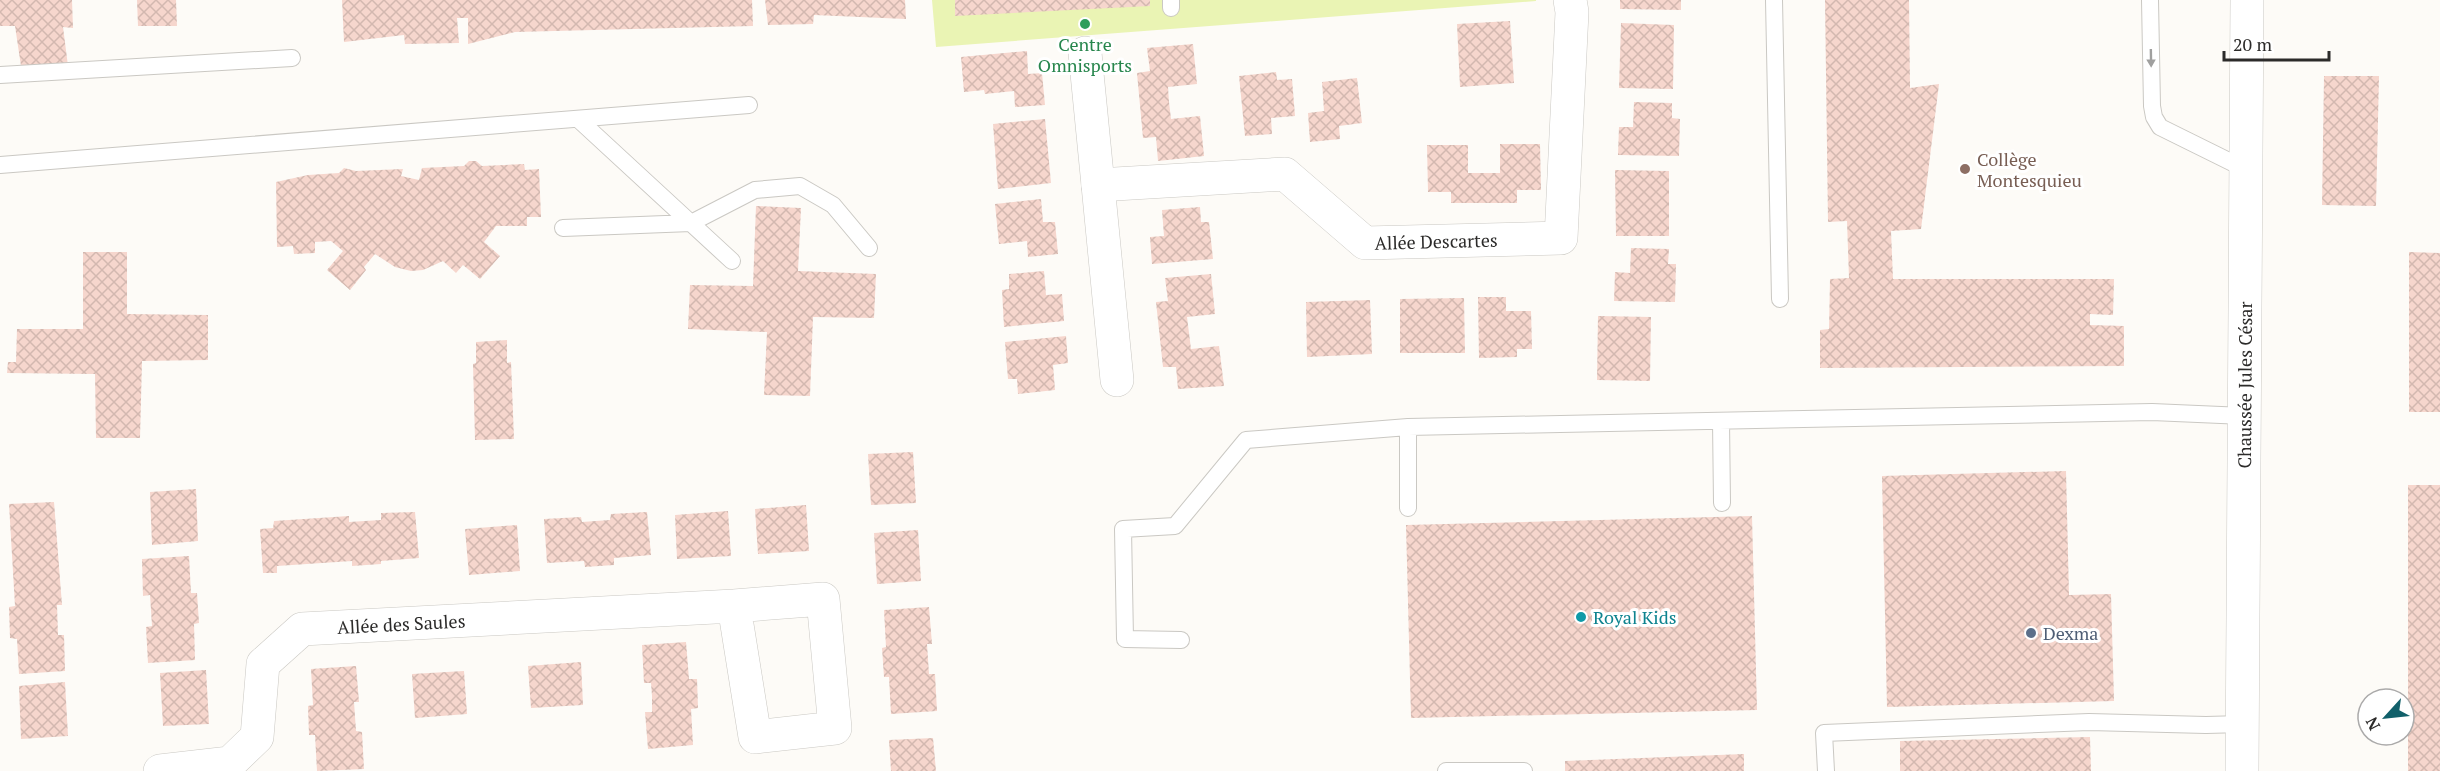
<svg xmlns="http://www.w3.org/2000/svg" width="2440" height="771" viewBox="0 0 2440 771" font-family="'PT Serif',serif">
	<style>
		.pitch { fill: #eaf4b4 }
		.building { fill: url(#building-cross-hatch) }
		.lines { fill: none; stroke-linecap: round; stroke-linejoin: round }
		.lane-casing { stroke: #cac8c3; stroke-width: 18 }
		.street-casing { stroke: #cac8c3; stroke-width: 34 }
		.secondary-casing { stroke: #cac8c3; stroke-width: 34 }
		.lane { stroke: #fff; stroke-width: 16 }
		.street { stroke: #fff; stroke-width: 33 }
		.secondary { stroke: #fff; stroke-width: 33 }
		.oneway { fill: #a0a09f }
		.leisure-dot { fill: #2e9e5b; stroke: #fff; stroke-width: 2 }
		.education-dot { fill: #8d6e63; stroke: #fff; stroke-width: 2 }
		.culture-dot { fill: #0f9aa8; stroke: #fff; stroke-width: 2 }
		.service-dot { fill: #5c6f8a; stroke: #fff; stroke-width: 2 }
		.labels { text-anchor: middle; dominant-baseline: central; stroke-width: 6; stroke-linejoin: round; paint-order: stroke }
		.leisure-label { font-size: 18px; fill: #27864d; stroke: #fff }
		.education-label { font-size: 18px; fill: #785e54; stroke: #fff; text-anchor: start }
		.street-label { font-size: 18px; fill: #2c2b2a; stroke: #fff }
		.culture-label { font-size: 18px; fill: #0d838f; stroke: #fff; text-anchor: start }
		.service-label { font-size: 18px; fill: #4e5e75; stroke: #fff; text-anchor: start }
	</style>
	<defs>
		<pattern id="building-cross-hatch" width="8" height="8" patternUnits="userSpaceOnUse" patternTransform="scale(1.5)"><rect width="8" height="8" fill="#f6d6cd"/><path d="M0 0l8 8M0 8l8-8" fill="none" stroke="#d3b8b0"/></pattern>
	</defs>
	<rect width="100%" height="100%" fill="#fdfbf7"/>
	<path class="pitch" d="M932 0H1536V1L936 47Z"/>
	<path class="building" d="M0 0H72L73 28 63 27 68 66H21L15 26H0Z
		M137 0H176L177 26H138Z
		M342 0H752L753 26 515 32 468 44V18H457L459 43 405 44 404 35 344 42Z
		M765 0H905L906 19 814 15 813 24 768 25Z
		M955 0H1150V6L955 16Z
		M1620 0H1681V10L1620 9Z
		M1825 0H1909L1910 88 1939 84 1921 229 1891 231 1893 279H2114L2113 315 2090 314V325L2124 326V366L1820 368V330L1829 329 1830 279 1849 278 1847 221 1828 222Z
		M1510 21 1514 83 1460 87 1457 24Z
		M1621 23 1674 25 1673 89 1619 88Z
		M1193 44 1197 84 1168 87 1169 102 1171 119 1200 116 1204 156 1158 161 1156 137 1143 138 1137 73 1150 71 1147 48Z
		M1027 51 1028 74 1042 73 1045 105 1015 107 1014 91 985 94 984 90 964 92 961 57Z
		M1276 72 1277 80 1292 79 1295 116 1271 118 1272 134 1245 136 1239 76Z
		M2324 76H2379L2376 206 2322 205Z
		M1357 78 1362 123 1339 126 1340 139 1310 142 1308 113 1324 111 1322 82Z
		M1634 102 1672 103V118L1680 119 1679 156 1618 155 1619 127H1633Z
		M1045 119 1051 183 998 189 993 124Z
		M1500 144H1540L1541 190H1517V203H1451V192H1428L1427 145H1468V173H1500Z
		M469 161H476L482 166 524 164 525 170 539 169 541 217H527V226H496L484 242 500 256 480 279 463 265 456 273 443 261 423 270 411 271 395 267 375 254 364 267 366 270 350 290 327 270 343 251 331 241 315 242V253L294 254 293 246 277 247 276 182 308 175 339 173 344 168 356 171 403 169 401 176 419 180 422 168 464 166Z
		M1615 170 1669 171V236H1616Z
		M1041 199 1043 222H1055L1058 254 1028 257 1027 241 999 244 995 204Z
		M756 206 801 208 798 271 876 274 874 318 813 317 810 396 764 395 767 332 688 329 690 285 753 286Z
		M1200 207 1201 222H1209L1213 259 1152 264 1150 237 1164 236 1162 210Z
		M1631 248 1669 249 1668 264H1676L1675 302 1614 301 1615 272 1630 273Z
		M83 252H127V314L208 315V360L142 361 140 438H96L95 374 7 373 8 362H16L17 329H83Z
		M2409 252 2440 253V412H2409Z
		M1044 271 1046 295 1062 294 1064 321 1004 327 1002 290 1009 289V274Z
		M1211 274 1215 314 1187 317 1191 349 1219 346 1224 386 1178 389 1176 367H1163L1156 302 1168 301 1165 278Z
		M1478 297H1506V311H1531L1532 349H1517V357L1479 358Z
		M1464 298 1465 353H1400V299Z
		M1370 300 1372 354 1307 357 1306 302Z
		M1598 316 1651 317 1650 381 1597 380Z
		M1066 336 1068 363 1053 365 1055 390 1018 394 1017 379H1008L1005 342Z
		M507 340V363L511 362 514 439 475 440 473 364 476 363V342Z
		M913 452 916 503 871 505 868 454Z
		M2066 471 2069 595 2111 594 2114 701 1887 707 1882 476Z
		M2408 485H2440V771H2408Z
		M196 489 198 541 152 545 150 492Z
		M54 502 62 605H57L58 635H64L65 671 19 674 17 639 10 638 9 607 15 606 9 504Z
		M806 505 809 551 758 554 755 509Z
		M728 511 731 556 677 559 675 515Z
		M415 512 419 558 381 561V564L352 566V561L277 566V573H263L260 529 273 528 274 521 349 516V522L381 520V513Z
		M647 512 651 555 614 558V565L599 566 585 567 584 561 547 563 544 519 581 517 582 522 610 520 611 514Z
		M1752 516 1757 710 1411 718 1406 525Z
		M517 525 520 571 469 575 465 529Z
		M918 530 921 581 877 584 874 533Z
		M189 556 191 593H197L199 623 194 624 195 660 148 663 146 627 152 626 150 595 143 596 142 559Z
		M929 607 932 644H927L929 674H935L937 711 891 714 889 677H884L882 648 886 647 884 610Z
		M686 642 689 679H697L698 708 691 709 693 745 648 749 645 712H652V696L651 683H644L642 645Z
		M581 662 583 705 531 708 528 666Z
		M356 666 359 702H354L356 731 362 732 364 769 317 771 315 735H309L308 706 313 705 311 669Z
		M206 670 209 724 163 726 160 673Z
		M464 671 467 714 415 718 412 674Z
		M65 682 68 736 21 739 19 686Z
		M2090 737 2091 771H1900V741Z
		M933 738 936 771H891L889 740Z
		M1744 754V771H1565V761Z"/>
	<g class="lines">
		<g class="lane-casing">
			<path id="lane" d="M1171 0V8
				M1774 0 1780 299
				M2150 0 2152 106 2154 117 2160 127 2247 170
				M0 75 292 58
				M578 119 732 261
				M0 165 749 105
				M563 228 691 223 755 190 800 186 833 205 869 248
				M1721 421 1722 503
				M1408 508V427L2152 412 2244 416
				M1181 640 1125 639 1123 529 1175 526 1246 440 1408 427
				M1446 771H1524
				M1826 771 1824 733 2089 722 2206 725 2242 724"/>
		</g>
		<g class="street-casing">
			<g id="street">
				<path d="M1085 53 1098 185"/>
				<path id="s1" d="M1117 380 1098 185 1285 174 1365 243 1561 238 1572 12 1570 0"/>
				<path id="s2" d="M160 771 230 763 257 737 263 664 302 629 734 606 823 599 835 728 755 737 734 606"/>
			</g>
		</g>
		<g class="secondary-casing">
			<g id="secondary">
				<path id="s3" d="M2242 771 2247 0"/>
			</g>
		</g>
		<use href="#lane" class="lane"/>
		<use href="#street" class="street"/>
		<use href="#secondary" class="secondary"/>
	</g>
	<defs><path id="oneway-solid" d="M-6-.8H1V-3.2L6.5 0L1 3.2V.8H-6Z" transform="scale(1.5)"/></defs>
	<use class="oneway" href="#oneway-solid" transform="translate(2151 58) rotate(89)"/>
	<circle class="leisure-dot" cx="1085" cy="24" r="6"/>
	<circle class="education-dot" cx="1965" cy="169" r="6"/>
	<circle class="culture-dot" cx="1581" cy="617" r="6"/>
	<circle class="service-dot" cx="2031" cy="633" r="6"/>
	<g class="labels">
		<g class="leisure-label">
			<text x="1085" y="44">Centre<tspan x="1085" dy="21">Omnisports</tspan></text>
		</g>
		<g class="education-label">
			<text x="1977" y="159">Collège<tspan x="1977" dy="21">Montesquieu</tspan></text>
		</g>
		<g class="street-label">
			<text stroke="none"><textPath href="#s1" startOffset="560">Allée Descartes</textPath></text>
			<text stroke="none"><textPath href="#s3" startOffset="386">Chaussée Jules César</textPath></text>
			<text stroke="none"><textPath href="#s2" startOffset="333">Allée des Saules</textPath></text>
		</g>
		<g class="culture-label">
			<text x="1593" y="617">Royal Kids</text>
		</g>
		<g class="service-label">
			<text x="2043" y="633">Dexma</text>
		</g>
	</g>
	<g transform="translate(2386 717) rotate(243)"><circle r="28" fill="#ffffff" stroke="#abaaaa" stroke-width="1.5"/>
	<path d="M0-4.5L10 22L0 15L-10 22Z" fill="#11606a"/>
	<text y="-9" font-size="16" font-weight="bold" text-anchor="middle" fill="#2c2b2a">N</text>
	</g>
	<path d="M2224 51v9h105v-9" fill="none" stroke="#2c2b2a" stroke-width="3"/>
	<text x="2233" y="51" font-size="18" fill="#2c2b2a" stroke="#ffffff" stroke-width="4.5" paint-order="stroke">20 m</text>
</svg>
